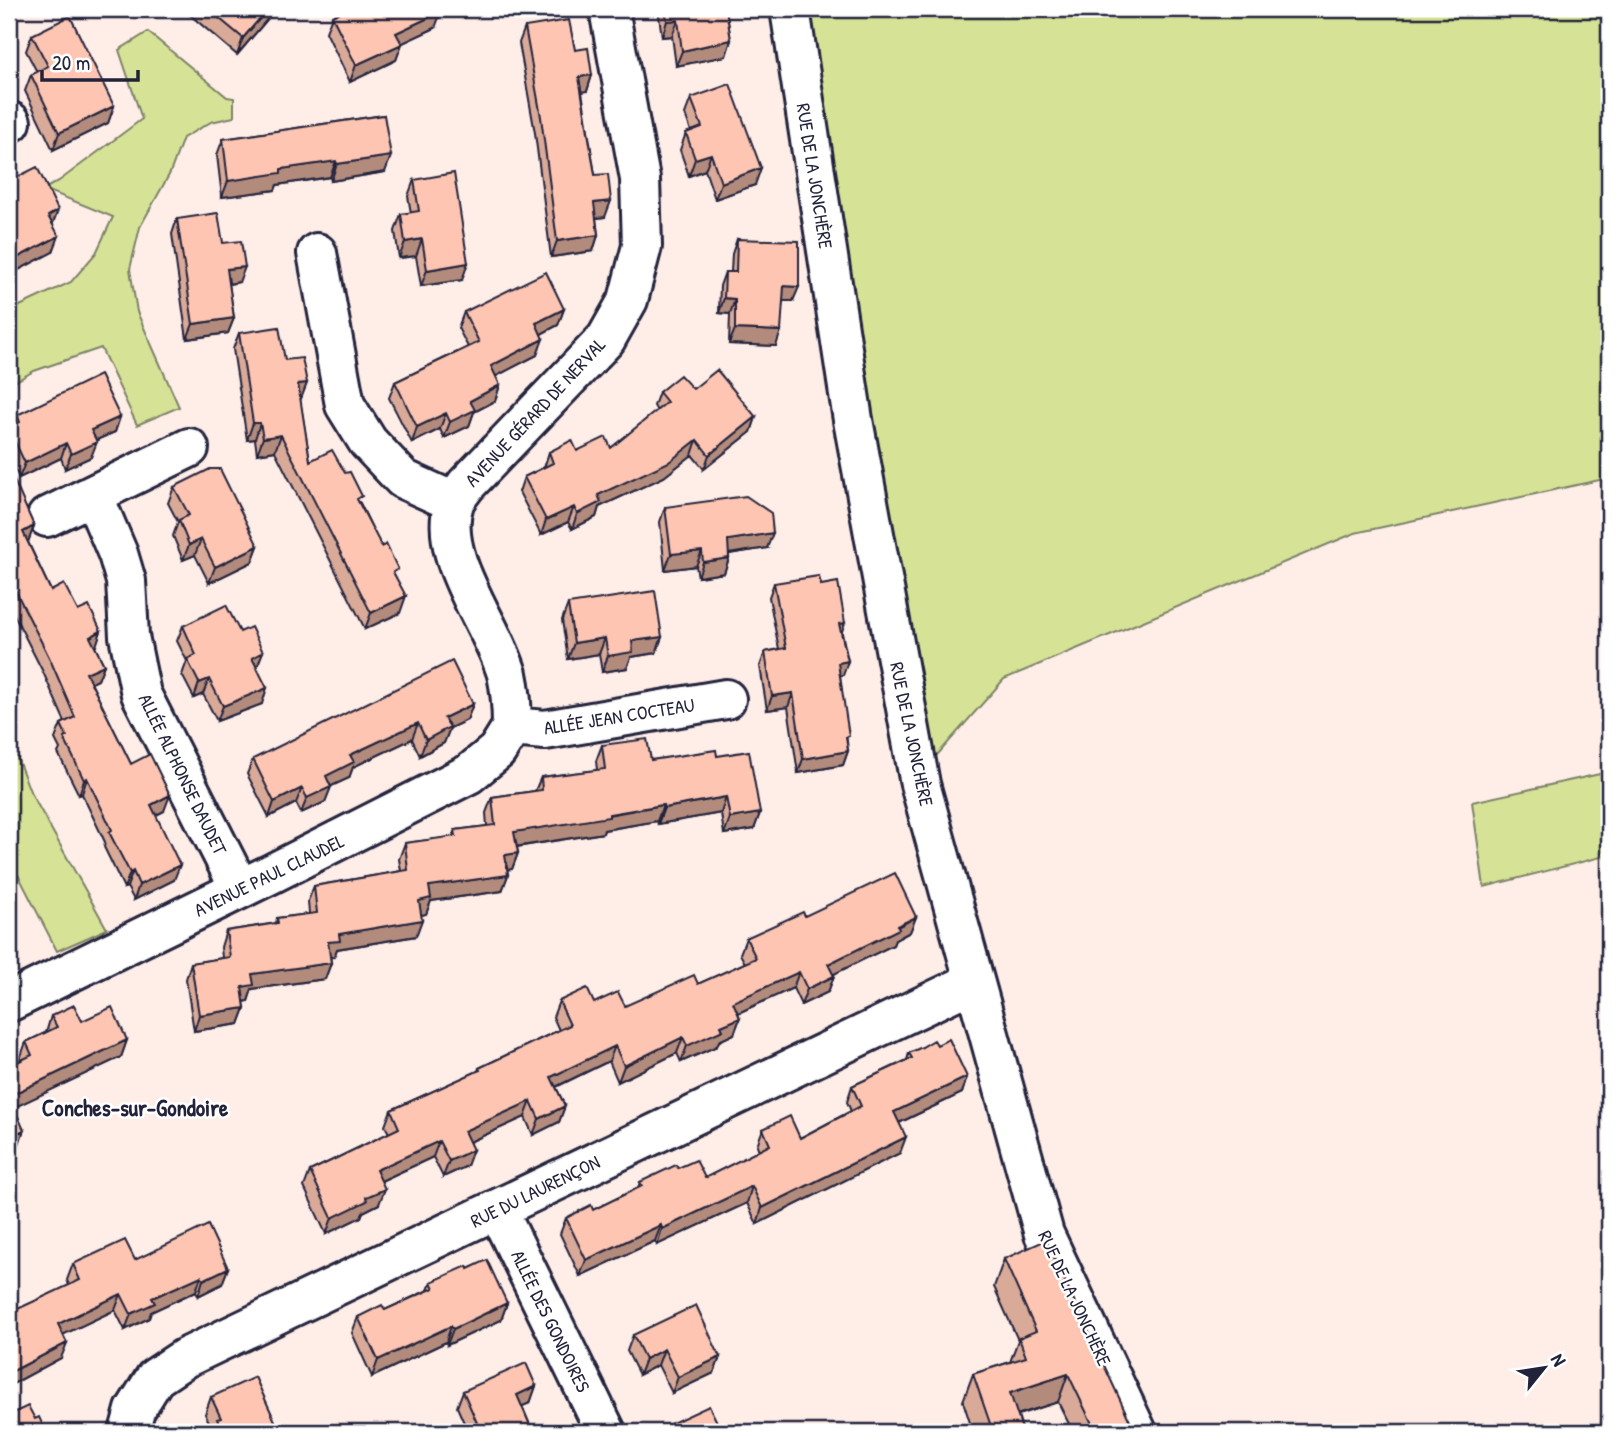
<svg xmlns="http://www.w3.org/2000/svg" width="1618" height="1441" viewBox="0 0 1618 1441" font-family="'Patrick Hand',sans-serif">
	<style>
		.green { fill: #d6e396; stroke: #7c8268; stroke-width: 2 }
		.lines { fill: none; stroke-linecap: round; stroke-linejoin: round }
		.minor-casing { stroke: #22223b; stroke-width: 44 }
		.minor { stroke: #fff; stroke-width: 38 }
		.wall { fill: #daaa99; stroke: #22223b; stroke-width: 2 }
		.shaded-wall { fill: #b28b7d; stroke: #22223b; stroke-width: 2 }
		.building { fill: #fec6b2; stroke: #22223b; stroke-width: 2 }
		.labels { text-anchor: middle; dominant-baseline: central; stroke-width: 5; stroke-linejoin: round; paint-order: stroke }
		.street-label { font-size: 19px; fill: #22223b; stroke: #fff }
		.quarter-label { font-size: 23px; font-weight: bold; fill: #22223b; stroke: #fff }
	</style>
	<rect width="100%" height="100%" fill="#ffeee8"/>
	<filter id="ink" filterUnits="userSpaceOnUse"><feTurbulence type="fractalNoise" baseFrequency=".0143" numOctaves="2"/><feDisplacementMap in="SourceGraphic" scale="14" xChannelSelector="R" yChannelSelector="G"/><feConvolveMatrix kernelMatrix="1 2 1 2 8 2 1 2 1" color-interpolation-filters="sRGB"/></filter>
	<g filter="url(#ink)">
		<path class="green" d="M804 9H1609V478L1355 533 1004 679 931 762Z
			M148 32 227 97 234 98V117L211 122 183 138 170 173 140 227 130 269 137 312 179 407 137 425 101 348 34 371 9 385V311L71 282 96 253 113 217 44 189 59 181 142 119 119 50Z
			M9 737 30 791 107 929 57 951 9 857Z
			M1609 772V855L1484 887 1472 802Z"/>
		<g class="lines">
			<g class="minor-casing">
				<path id="minor" d="M790 9 853 420 920 784 1044 1234 1137 1432
					M9 123 11 122
					M317 253 345 405 368 442 403 479 454 502
					M93 495 118 554 126 581 129 636 141 694 240 889
					M47 517 189 448
					M512 727C512 710 511 692 507 674 493 624 436 557 454 503 456 497 462 491 466 485L606 339 628 300 642 246 640 179 609 9
					M512 727 545 730 726 699
					M9 1002 271 874 469 774 497 751 512 727
					M497 1209 606 1432
					M129 1432 135 1410 155 1378 185 1358 973 982"/>
			</g>
			<use href="#minor" class="minor"/>
		</g>
		<path class="wall" d="M190 9H276L237 55 189 14Z
			M658 9H726L731 40 726 56 676 66 672 36 662 37Z
			M332 16 435 28 402 43 396 60 350 82 326 32Z
			M525 27 575 50 592 75 587 91 582 92 595 175 605 217 596 218 598 235 593 251 551 257 535 133 519 43Z
			M32 35 114 106 108 123 53 150 25 91 31 75 37 72 26 51Z
			M691 98 755 185 715 199 705 170 689 176 680 150 686 133 691 131 685 114Z
			M384 115 385 172 331 181 330 177 277 185 275 190 222 197 217 155 223 139Z
			M414 180 462 280 421 286 416 256 399 258 395 231 401 214 411 213 408 196Z
			M177 219 223 243 239 282 229 284 234 318 228 333 187 339 172 234Z
			M737 239 793 301H783L776 346 729 344 730 314 719 313 720 286 725 272H731L732 254Z
			M564 309 558 325 541 334 537 355 496 376 500 385 495 401 474 412 469 426 444 438 440 429 412 443 389 398 395 382 468 347 458 328 464 312Z
			M239 333 285 360 307 383 300 400 310 461 360 503 395 576 400 613 365 629 275 451 257 454 255 439 247 440 233 349Z
			M693 389 756 417 751 432 704 469 692 455 664 477 599 507 596 517 572 529 568 522 541 535 519 492 524 477 544 468 549 452 577 451 611 448 657 411 654 406 659 392Z
			M17 415 120 417 115 432 96 440 91 457 65 469 61 458 19 478 9 456V427L14 425Z
			M9 472 34 526 28 542 51 591 78 611 101 631 95 647 104 665 98 680 91 683 131 764 164 811 156 815 174 880 134 900 127 887 124 888 104 847 105 842 82 794 79 795 58 753 60 749 55 739 61 724 65 722 43 672 9 605Z
			M174 487 258 546 252 562 209 583 195 555 183 560 173 536 178 522 168 503Z
			M665 507 767 548 729 554V558L724 573 698 577 696 566 665 570 660 522Z
			M774 583 821 585 842 633 848 661 843 675H840L848 751 843 765 798 773 788 707 767 710 760 666 765 652 779 649 769 597Z
			M568 604 662 637 656 653 631 657 627 668 602 672 599 654 568 659 562 620Z
			M183 626 257 667 262 704 217 721 203 694 194 698 182 675 187 661 177 641Z
			M473 704 467 720 450 728 444 743 420 756 412 739 353 767 349 778 331 786 325 802 301 813 296 803 269 817 247 774 253 759Z
			M602 745 651 760 717 756 760 813 754 829 724 834 721 813 658 824 657 821 604 830 603 833 517 847 518 853 512 869H507L508 875 502 891 431 901 426 914 421 915 416 936 337 949 334 957H330L331 963 325 979 252 989 248 1001 244 1002 245 1008 239 1024 194 1031 186 979 191 963 222 958 221 947 226 931 276 923 277 918 309 914 308 901 314 886 401 871 399 859 405 843 453 837 455 830 487 826 486 813 492 797 535 791 541 777 597 770 596 761Z
			M805 916 916 917 910 932 895 940 893 945 833 974 834 976 828 992 801 1005 793 988 738 1013 740 1018 734 1034 719 1041 717 1046 681 1062 677 1053 618 1082 609 1061 556 1087 565 1106 559 1122 533 1135 525 1117 469 1142 467 1166 443 1177 433 1157 381 1181 379 1204 363 1212 361 1217 326 1234 304 1187 310 1171 389 1133 385 1126 391 1110 478 1071 479 1068 559 1030 553 1017 559 1001 594 1003 625 1006 698 984 745 963 740 954 746 938Z
			M51 1016 82 1021 127 1040 121 1057 14 1107 18 1147 9 1066 21 1060 20 1059 26 1042 46 1033Z
			M937 1045 967 1077 962 1093 899 1123 900 1153 757 1224 747 1203 657 1245 655 1241 580 1276 560 1234 566 1218 593 1210 638 1188 640 1182 678 1168 705 1178 759 1151 757 1145 763 1129 800 1138 851 1111 847 1102 852 1086 907 1060 909 1053Z
			M1004 1259 1135 1432H1073L1058 1402 1018 1415 1023 1432H973L963 1401 973 1374 1010 1362 1018 1340 994 1287Z
			M135 1260 228 1268 222 1284 198 1296 196 1291 151 1312 149 1318 125 1330 115 1310 63 1334 61 1358 9 1386 69 1285 67 1280 73 1264Z
			M468 1269 507 1303 501 1320 447 1345 446 1342 372 1377 352 1333 358 1317 385 1310 428 1290 431 1282Z
			M633 1335 720 1357 714 1373 672 1393 658 1365 639 1375 627 1351Z
			M536 1386 530 1403 522 1406 533 1432H468L457 1407 463 1391Z
			M211 1397 280 1432H212L213 1430 205 1414Z
			M670 1424 722 1432H667Z"/>
		<path class="shaded-wall" d="M268 9H276L237 55 243 38Z
			M441 12 435 28 390 49 396 33Z
			M678 20 672 36 662 37 667 21Z
			M731 40 726 56 676 66 682 51Z
			M402 44 396 60 350 82 356 65Z
			M592 75 587 91 574 93 579 77Z
			M114 106 108 123 53 150 59 133Z
			M711 154 705 170 689 176 695 159Z
			M391 156 385 172 331 181 337 164Z
			M336 161 330 177 277 185 275 190 222 197 228 181 281 169Z
			M761 168 755 185 715 199 721 183Z
			M611 201 605 217 588 219 594 203Z
			M58 210 52 226 48 216Z
			M598 235 593 251 551 257 557 241Z
			M59 236 53 252 9 275V262Z
			M422 239 416 256 399 258 405 242Z
			M468 263 462 280 421 286 427 270Z
			M245 267 239 282 222 285 227 269Z
			M784 286 799 287 793 301H779Z
			M724 298 735 299 730 314 719 313Z
			M564 309 558 325 530 340 536 323Z
			M234 318 228 333 187 339 193 324Z
			M735 329 781 331 776 346 729 344Z
			M543 339 537 355 485 382 491 366Z
			M307 383 301 399 292 401 298 384Z
			M500 385 495 401 474 412 469 426 444 438 450 422 470 401Z
			M446 413 440 429 412 443 417 427Z
			M120 417 115 432 85 445 91 430Z
			M756 417 751 432 704 469 709 455Z
			M253 423H260L255 439 247 440Z
			M281 435 275 451 257 454 263 438Z
			M697 440 692 455 664 477 599 507 596 517 572 529 577 514 598 495Z
			M97 442 91 457 65 469 71 454Z
			M66 443 61 458 19 478 25 463Z
			M574 507 568 522 541 535 546 520Z
			M34 526 28 542 17 547 23 532Z
			M773 533 767 548 722 555 728 540Z
			M201 539 195 555 183 560 189 545Z
			M258 546 252 562 209 583 215 567Z
			M702 551 696 566 665 570 671 554Z
			M729 558 724 573 698 577 703 562Z
			M406 596 400 613 365 629 371 613Z
			M845 623 840 637 839 624Z
			M101 631 96 646 84 652 90 637Z
			M662 637 656 653 631 657 627 668 602 672 608 656 632 641Z
			M605 638 599 654 568 659 574 643Z
			M263 652 257 667 252 658Z
			M848 661 843 675 833 677 838 663Z
			M104 665 98 680 81 688 86 673Z
			M209 679 203 694 194 698 199 683Z
			M267 688 262 704 217 721 223 706Z
			M793 693 788 707 767 710 772 696Z
			M473 704 467 720 450 728 444 743 420 756 426 740 444 718Z
			M418 723 412 739 353 767 349 778 323 790 331 787 325 802 301 813 307 798 326 776 350 755Z
			M848 751 843 765 798 773 803 759Z
			M87 778 82 794 79 795 84 780Z
			M302 788 296 803 269 817 274 802Z
			M170 795 164 811 145 821 151 805Z
			M726 797 721 813 658 824 664 808Z
			M663 805 657 821 604 830 603 833 508 848 514 832Z
			M760 813 754 829 724 834 730 818Z
			M518 853 512 869 499 871 505 855Z
			M180 865 174 880 134 900 139 885Z
			M133 871 127 887 124 888 130 873Z
			M508 875 502 891 431 901 426 914 413 917 419 901 429 886Z
			M916 917 910 932 895 940 893 945 822 980 828 964Z
			M422 920 416 936 337 949 334 957 323 958 328 942 339 934Z
			M13 949 9 961V952Z
			M331 963 325 979 252 989 248 1001 236 1003 242 987 252 974Z
			M799 972 793 988 727 1018 733 1002Z
			M834 976 828 992 801 1005 807 989Z
			M245 1008 239 1024 194 1031 199 1015Z
			M740 1018 734 1034 719 1041 717 1046 681 1062 687 1046 721 1026Z
			M683 1037 677 1053 618 1082 624 1066Z
			M127 1040 121 1057 9 1110V1096Z
			M615 1046 609 1061 545 1092 551 1077Z
			M967 1077 962 1093 888 1128 894 1112Z
			M531 1101 525 1117 458 1147 464 1131Z
			M565 1106 559 1122 533 1135 539 1119Z
			M24 1130 18 1147 9 1151V1137Z
			M906 1137 900 1153 757 1224 762 1208Z
			M439 1141 433 1157 370 1186 376 1170Z
			M473 1150 467 1166 443 1177 449 1161Z
			M752 1186 747 1203 657 1245 662 1229Z
			M385 1189 379 1204 363 1212 361 1217 326 1234 332 1218 366 1197Z
			M661 1225 655 1241 580 1276 586 1260Z
			M228 1268 222 1284 198 1296 203 1280Z
			M201 1276 196 1291 151 1312 149 1318 125 1330 131 1314 152 1298Z
			M121 1294 115 1310 52 1340 58 1324Z
			M507 1303 501 1320 447 1345 453 1329Z
			M451 1326 446 1342 372 1377 378 1360Z
			M67 1343 61 1358 9 1386V1373Z
			M664 1349 658 1365 639 1375 645 1359Z
			M720 1357 714 1373 672 1393 678 1377Z
			M1068 1374 1058 1402 1000 1420 1010 1393Z
			M536 1386 530 1403 511 1411 517 1395Z"/>
		<path class="building" d="M208 9H268L243 38Z
			M347 9H439L441 12 396 33 402 44 356 65 332 16Z
			M665 9H726L731 40 682 51 678 20 667 21Z
			M70 16 114 106 59 133 31 75 48 66 32 35Z
			M569 20 575 50 588 48 592 75 579 77 595 175 608 174 611 201 594 203 598 235 557 241 541 117 525 27Z
			M730 84 761 168 721 183 711 154 695 159 686 133 702 127 691 98Z
			M384 115 391 156 337 164 336 161 281 169V173L228 181 223 139Z
			M37 167 58 210 48 216 59 236 9 262V181Z
			M454 173 468 263 427 270 422 239 405 242 401 214 419 211 414 180Z
			M218 213 223 243 241 241 245 267 227 269 234 318 193 324 177 219Z
			M737 239 799 241V287L784 286 781 331 735 329V299L724 298 725 272H736Z
			M546 272 564 309 536 323 543 339 491 366 500 385 470 401 475 410 450 422 446 413 417 427 395 382 479 342 464 312Z
			M279 327 285 360 302 358 307 383 298 384 310 461 332 450 345 473 350 472 362 496 357 499 382 547 386 544 398 569 393 572 406 596 371 613 281 435 263 438 260 423H253L239 333Z
			M717 370 756 417 709 455 697 440 669 462 598 495 601 502 577 514 574 507 546 520 524 477 553 463 549 452 572 440 577 451 606 437 611 448 667 402 659 392 680 375 693 389Z
			M100 375 120 417 91 430 97 442 71 454 66 443 25 463 9 429V427L20 422 17 415Z
			M210 469H220L258 546 215 567 201 539 189 545 179 520 189 515 174 487Z
			M10 471 34 526 23 532 51 591 64 584 78 611 89 606 101 631 90 637 104 665 86 673 131 764 150 754 170 795 151 805 180 865 139 885 133 871 130 873 109 832 112 830 87 778 84 780 64 738 67 737 61 724 75 717 49 657 9 578V472Z
			M746 496 771 513 773 533 728 540 729 558 703 562 702 551 671 554 665 507Z
			M819 576 821 585 838 582 845 623 839 624 848 661 838 663 849 736 846 737 848 751 803 759 793 693 772 696 765 652 786 648 774 583Z
			M655 591 662 637 632 641 633 652 608 656 605 638 574 643 568 604Z
			M226 605 240 632 251 627 263 652 252 658 267 688 223 706 209 679 199 683 187 659 196 655 183 626Z
			M452 661 473 704 444 718 450 727 426 740 418 723 350 755 354 762 326 776 331 787 307 798 302 788 274 802 253 759Z
			M647 739 651 760 716 750 717 756 749 751 760 813 730 818 726 797 664 808 663 805 609 814V817L514 832 518 853 505 855 508 875 429 886 431 898 419 901 422 920 339 934 340 941 328 942 331 963 252 974 254 985 242 987 245 1008 199 1015 191 963 230 957 226 931 278 923 277 918 317 913 314 886 408 870 405 843 456 836 455 830 495 825 492 797 542 790 541 777 605 769 602 745Z
			M895 873 916 917 897 926 899 929 828 964 834 976 807 989 799 972 733 1002 740 1018 721 1026 723 1030 687 1046 683 1037 624 1066 615 1046 551 1077 565 1106 539 1119 531 1101 464 1131 473 1150 449 1161 439 1141 376 1170 385 1189 366 1197 367 1201 332 1218 310 1171 399 1128 391 1110 480 1070 479 1068 570 1025 559 1001 587 988 594 1003 618 992 625 1006 694 975 698 984 756 958 746 938 803 912 805 916Z
			M9 941 13 949 9 952Z
			M74 1005 82 1021 112 1007 127 1040 9 1096 24 1130 9 1137V1066L32 1055 26 1042 57 1027 51 1016Z
			M949 1039 967 1077 894 1112 906 1137 762 1208 752 1186 662 1229 661 1225 586 1260 566 1218 591 1205 593 1210 642 1186 640 1182 676 1165 678 1168 696 1160 705 1178 770 1145 763 1129 790 1116 800 1138 861 1106 852 1086 912 1058 909 1053 922 1047 934 1040 937 1045Z
			M208 1225 228 1268 203 1280 201 1276 152 1298 155 1303 131 1314 121 1294 58 1324 67 1343 9 1373V1313L80 1280 73 1264 125 1240 135 1260Z
			M1046 1240 1135 1432H1096L1068 1374 1010 1393 1023 1432H993L973 1374 1026 1357 1019 1338 1036 1331 1004 1259Z
			M487 1260 507 1303 453 1329 451 1326 378 1360 358 1317 382 1305 385 1310 434 1288 431 1282 467 1266 468 1269Z
			M696 1305 720 1357 678 1377 664 1349 645 1359 633 1335Z
			M526 1363 536 1386 517 1395 533 1432H481L463 1391Z
			M255 1377 280 1432H223L217 1419 221 1418 211 1397Z
			M28 1406 35 1419 39 1417 46 1432H9V1415Z
			M709 1406 722 1432H674L670 1424Z"/>
	</g>
	<g class="labels">
		<g class="street-label">
			<text transform="translate(815 176) rotate(81)">RUE DE LA JONCHÈRE</text>
			<text transform="translate(535 412) rotate(-47)">AVENUE GÉRARD DE NERVAL</text>
			<text transform="translate(619 716) rotate(-9)">ALLÉE JEAN COCTEAU</text>
			<text transform="translate(912 734) rotate(78)">RUE DE LA JONCHÈRE</text>
			<text transform="translate(183 774) rotate(64)">ALLÉE ALPHONSE DAUDET</text>
			<text transform="translate(269 875) rotate(-26)">AVENUE PAUL CLAUDEL</text>
			<text transform="translate(535 1191) rotate(-26)">RUE DU LAURENÇON</text>
			<text transform="translate(1075 1298) rotate(65)">RUE DE LA JONCHÈRE</text>
			<text transform="translate(551 1321) rotate(64)">ALLÉE DES GONDOIRES</text>
		</g>
		<g class="quarter-label">
			<text x="135" y="1107">Conches-sur-Gondoire</text>
		</g>
	</g>
	<rect width="1618" height="1441" fill="none" stroke="#fff" stroke-width="35"/>
	<rect x="18" y="18" width="1583" height="1406" fill="none" stroke="#22223b" stroke-width="2.5" filter="url(#ink)"/>
	<g transform="translate(1544 1368) rotate(60)" stroke="#ffffff" stroke-width="5" paint-order="stroke">
	<path d="M0-5L12 26L0 18L-12 26Z" fill="#22223b"/>
	<text y="-10" font-size="19" font-weight="bold" text-anchor="middle" fill="#22223b">N</text>
	</g>
	<path d="M42 70v10h96v-10" fill="none" stroke="#22223b" stroke-width="3.5"/>
	<text x="52" y="70" font-size="21" fill="#22223b" stroke="#ffffff" stroke-width="5" paint-order="stroke">20 m</text>
</svg>
